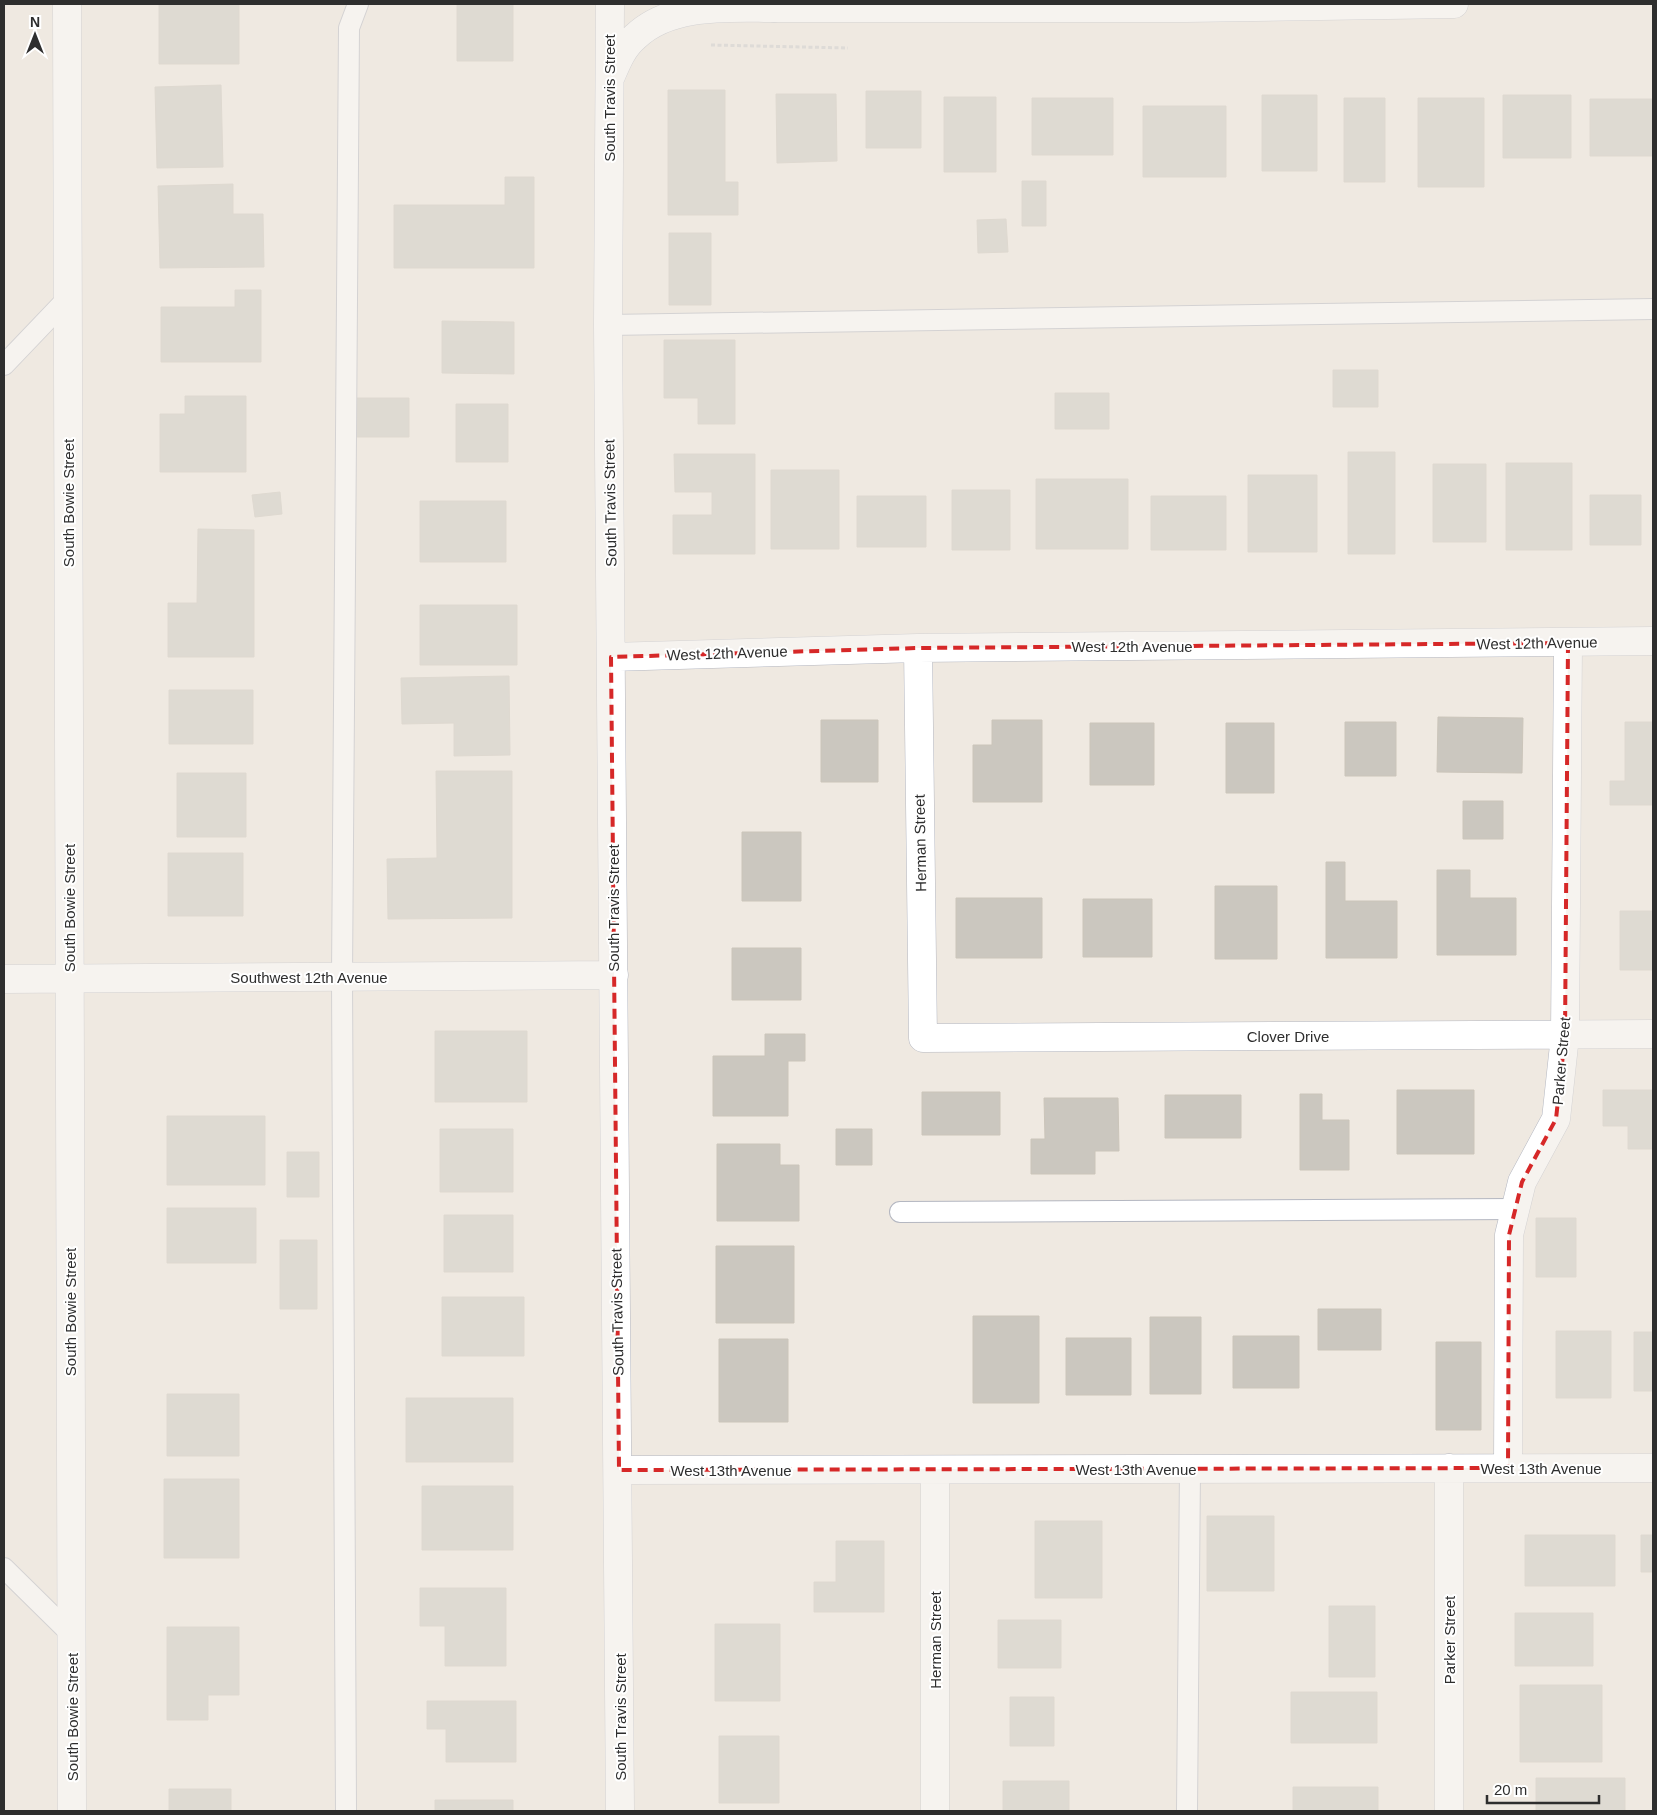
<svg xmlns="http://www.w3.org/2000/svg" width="1657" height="1815" viewBox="0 0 1657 1815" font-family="Helvetica,sans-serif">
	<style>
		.building { fill: #cbc7bf; stroke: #cbc5ba }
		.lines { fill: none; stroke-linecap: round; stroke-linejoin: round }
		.lane-casing { stroke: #b4b7c1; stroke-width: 22 }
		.street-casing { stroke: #b4b7c1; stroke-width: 29 }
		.secondary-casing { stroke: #b4b7c1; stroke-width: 29 }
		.path { stroke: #c9c9c9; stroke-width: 3; stroke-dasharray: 4 2.5; stroke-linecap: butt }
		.lane { stroke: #fff; stroke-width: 20 }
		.street { stroke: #fff; stroke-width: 28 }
		.secondary { stroke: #fff; stroke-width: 28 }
		.marked { fill: none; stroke: #d62828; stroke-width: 4; stroke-dasharray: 10 6; stroke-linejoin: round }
		.labels { text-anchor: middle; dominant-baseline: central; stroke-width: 4; stroke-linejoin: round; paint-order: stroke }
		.street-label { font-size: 15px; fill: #2e2e2e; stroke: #fff }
	</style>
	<rect width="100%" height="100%" fill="#efe9e1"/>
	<path class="building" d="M159 4H239V64H159Z
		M457 4H513V61H457Z
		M221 85 223 167 157 168 155 87Z
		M668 90H725V182H738V215H668Z
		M866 91H921V148H866Z
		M776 94H836L837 161 777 163Z
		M1262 95H1317V171H1262Z
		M1503 95H1571V158H1503Z
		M944 97H996V172H944Z
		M1032 98H1113V155H1032Z
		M1344 98H1385V182H1344Z
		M1418 98H1484V187H1418Z
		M1590 99H1653V156H1590Z
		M1143 106H1226V177H1143Z
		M505 177H534V268H394V205H505Z
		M1022 181H1046V226H1022Z
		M233 184V214H263L264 267 160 268 158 186Z
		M1006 219 1008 252 978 253 977 220Z
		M669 233H711V305H669Z
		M235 290H261V362H161V307H235Z
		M442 321 514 322V374L442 373Z
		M664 340H735V424H698V398H664Z
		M1333 370H1378V407H1333Z
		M1055 393H1109V429H1055Z
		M185 396H246V472H160V414H185Z
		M354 398H409V437H354Z
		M456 404H508V462H456Z
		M1348 452H1395V554H1348Z
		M674 454H755V554H673V515H712V492H675Z
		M1506 463H1572V550H1506Z
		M1433 464H1486V542H1433Z
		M771 470H839V549H771Z
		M1248 475H1317V552H1248Z
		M1036 479H1128V549H1036Z
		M952 490H1010V550H952Z
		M280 492 282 514 255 517 252 495Z
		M1590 495H1641V545H1590Z
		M857 496H926V547H857Z
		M1151 496H1226V550H1151Z
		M420 501H506V562H420Z
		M198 529 254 530V657H168V603H197Z
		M420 605H517V665H420Z
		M509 676 510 755 454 756V723L402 724 401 678Z
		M169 690H253V744H169Z
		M1438 717 1523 718 1522 773 1437 772Z
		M821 720H878V782H821Z
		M992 720H1042V802H973V745H992Z
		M1345 722H1396V776H1345Z
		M1625 722H1653V805H1610V781H1625Z
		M1090 723H1154V785H1090Z
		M1226 723H1274V793H1226Z
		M436 771H512V918L388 919 387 859 437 858Z
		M177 773H246V837H177Z
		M1463 801H1503V839H1463Z
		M742 832H801V901H742Z
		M168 853H243V916H168Z
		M1326 862H1345V901H1397V958H1326Z
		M1437 870H1470V898H1516V955H1437Z
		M1215 886H1277V959H1215Z
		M956 898H1042V958H956Z
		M1083 899H1152V957H1083Z
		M1620 911H1653V970H1620Z
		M732 948H801V1000H732Z
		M435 1031H527V1102H435Z
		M765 1034H805V1061H788V1116H713V1056H765Z
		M1397 1090H1474V1154H1397Z
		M1603 1090H1653V1149H1628V1126H1603Z
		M922 1092H1000V1135H922Z
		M1300 1094H1322V1120H1349V1170H1300Z
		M1165 1095H1241V1138H1165Z
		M1044 1098H1118L1119 1151H1095V1174H1031V1139H1045Z
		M167 1116H265V1185H167Z
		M440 1129H513V1192H440Z
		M836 1129H872V1165H836Z
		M717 1144H780V1165H799V1221H717Z
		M287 1152H319V1197H287Z
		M167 1208H256V1263H167Z
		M444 1215H513V1272H444Z
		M1536 1218H1576V1277H1536Z
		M280 1240H317V1309H280Z
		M716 1246H794V1323H716Z
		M442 1297H524V1356H442Z
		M1318 1309H1381V1350H1318Z
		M973 1316H1039V1403H973Z
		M1150 1317H1201V1394H1150Z
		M1556 1331H1611V1398H1556Z
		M1634 1332H1653V1391H1634Z
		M1233 1336H1299V1388H1233Z
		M1066 1338H1131V1395H1066Z
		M719 1339H788V1422H719Z
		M1436 1342H1481V1430H1436Z
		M167 1394H239V1456H167Z
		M406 1398H513V1462H406Z
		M164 1479H239V1558H164Z
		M422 1486H513V1550H422Z
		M1207 1516H1274V1591H1207Z
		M1035 1521H1102V1598H1035Z
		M1525 1535H1615V1586H1525Z
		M1641 1535H1653V1572H1641Z
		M836 1541H884V1612H814V1582H836Z
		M420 1588H506V1666H445V1626H420Z
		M1329 1606H1375V1677H1329Z
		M1515 1613H1593V1666H1515Z
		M998 1620H1061V1668H998Z
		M715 1624H780V1701H715Z
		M167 1627H239V1695H208V1720H167Z
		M1520 1685H1602V1762H1520Z
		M1291 1692H1377V1743H1291Z
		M1010 1697H1054V1746H1010Z
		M427 1701H516V1762H446V1729H427Z
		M719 1736H779V1803H719Z
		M1536 1778H1625V1811H1536Z
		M1003 1781H1069V1811H1003Z
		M1293 1787H1378V1811H1293Z
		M169 1789H231V1811H169Z
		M435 1800H513V1811H435Z"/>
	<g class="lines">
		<g class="lane-casing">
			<path id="lane" d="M608 325 1653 309
				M4 365 68 298
				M900 1212 1516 1209
				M4 1568 71 1634
				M346 1811 342 977 349 28 358 4
				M1187 1811 1190 1469"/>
		</g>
		<g class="street-casing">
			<path id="street" d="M67 4 72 1811
				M610 4 608 325 620 1811
				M611 76C617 62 623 47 635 37 670 3 729 8 774 8
				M918 648 923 1038 1653 1034
				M611 657 918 648 1653 641
				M4 979 614 975
				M1449 1468V1811
				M1508 1468 1509 1235 1522 1182 1556 1119 1565 1036 1568 643
				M619 1470 1653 1468
				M935 1470V1811"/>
		</g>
		<g class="secondary-casing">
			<path id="secondary" d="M761 4 774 8H1186L1454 4"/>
		</g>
		<path class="path" d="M711 45 848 48"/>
		<use href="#lane" class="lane"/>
		<use href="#street" class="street"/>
		<use href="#secondary" class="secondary"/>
	</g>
	<path d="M0 0H1657V1815H0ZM1568 643 1565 1036 1556 1119 1522 1182 1509 1235 1508 1468 619 1470 611 657 918 648Z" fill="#efe9e1" fill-opacity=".55" fill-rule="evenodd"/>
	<path class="marked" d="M1568 643 1565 1036 1556 1119 1522 1182 1509 1235 1508 1468 619 1470 611 657 918 648Z"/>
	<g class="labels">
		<g class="street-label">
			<text transform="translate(609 98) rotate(-90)">South Travis Street</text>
			<text transform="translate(68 503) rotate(-90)">South Bowie Street</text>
			<text transform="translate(610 503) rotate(-91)">South Travis Street</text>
			<text transform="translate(1537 643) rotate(-1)">West 12th Avenue</text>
			<text x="1132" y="646">West 12th Avenue</text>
			<text transform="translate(727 653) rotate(-2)">West 12th Avenue</text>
			<text transform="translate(920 843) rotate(-91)">Herman Street</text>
			<text transform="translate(69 908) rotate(-90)">South Bowie Street</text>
			<text transform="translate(613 908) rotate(-90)">South Travis Street</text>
			<text x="309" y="977">Southwest 12th Avenue</text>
			<text x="1288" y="1036">Clover Drive</text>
			<text transform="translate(1561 1061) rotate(-85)">Parker Street</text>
			<text transform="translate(70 1312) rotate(-90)">South Bowie Street</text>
			<text transform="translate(617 1312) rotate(-91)">South Travis Street</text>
			<text x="1541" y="1468">West 13th Avenue</text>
			<text x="1136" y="1469">West 13th Avenue</text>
			<text x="731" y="1470">West 13th Avenue</text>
			<text transform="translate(935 1640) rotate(-90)">Herman Street</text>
			<text transform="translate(1449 1640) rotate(-90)">Parker Street</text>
			<text transform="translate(72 1717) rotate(-90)">South Bowie Street</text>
			<text transform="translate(620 1717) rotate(-90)">South Travis Street</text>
		</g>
	</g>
	<rect width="1657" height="1815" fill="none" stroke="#2e2e2e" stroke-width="10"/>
	<g transform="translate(35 35)" stroke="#ffffff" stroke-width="4" paint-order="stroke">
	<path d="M0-4L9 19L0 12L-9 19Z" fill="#2e2e2e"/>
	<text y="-8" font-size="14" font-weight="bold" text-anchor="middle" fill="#2e2e2e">N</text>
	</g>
	<path d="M1487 1795v8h112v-8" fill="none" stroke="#2e2e2e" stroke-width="2.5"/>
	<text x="1494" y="1795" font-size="15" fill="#2e2e2e" stroke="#ffffff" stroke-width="4" paint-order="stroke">20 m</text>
</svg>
